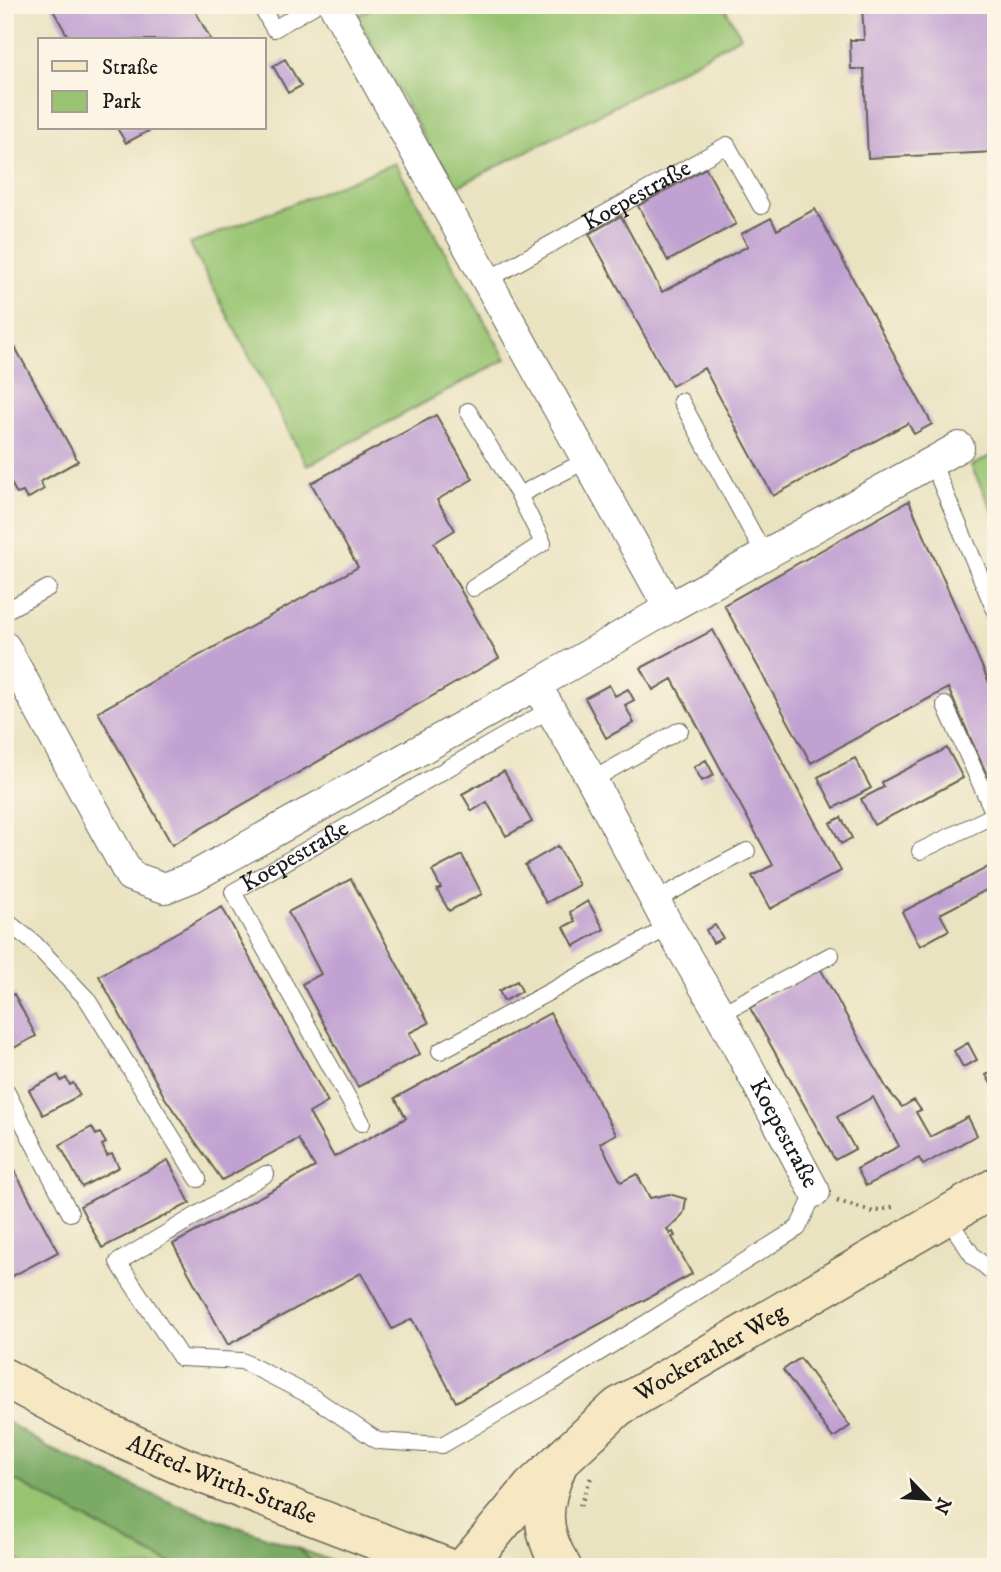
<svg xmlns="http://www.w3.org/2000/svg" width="1001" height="1572" viewBox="0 0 1001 1572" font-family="'IM FELL DW Pica',serif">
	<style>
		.green { fill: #98c472; stroke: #5a7047; stroke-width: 2 }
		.forest { fill: #7aaa64; stroke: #4b6340; stroke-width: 2 }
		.building { fill: #c1a1d2 }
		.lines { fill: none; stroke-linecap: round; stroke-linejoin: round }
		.lane-casing { stroke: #646256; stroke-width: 18 }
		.street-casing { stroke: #646256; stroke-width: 32 }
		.secondary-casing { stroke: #646256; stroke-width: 41 }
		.path { stroke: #646256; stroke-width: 4.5; stroke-dasharray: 2 5; stroke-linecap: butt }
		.lane { stroke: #fff; stroke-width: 16 }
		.street { stroke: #fff; stroke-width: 30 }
		.secondary { stroke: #f7e8c3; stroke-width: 38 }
		.labels { text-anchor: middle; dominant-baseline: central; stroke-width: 5; stroke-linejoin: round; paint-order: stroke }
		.street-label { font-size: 24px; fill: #1c1c1c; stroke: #fcf5e5 }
	</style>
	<rect width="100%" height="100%" fill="#fcf5e5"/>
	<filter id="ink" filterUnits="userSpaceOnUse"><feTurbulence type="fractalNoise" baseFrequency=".0143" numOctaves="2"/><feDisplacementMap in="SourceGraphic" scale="14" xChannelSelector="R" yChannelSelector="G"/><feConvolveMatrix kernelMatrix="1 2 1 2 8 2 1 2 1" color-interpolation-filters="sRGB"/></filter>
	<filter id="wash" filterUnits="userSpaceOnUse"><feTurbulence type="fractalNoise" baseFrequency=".00686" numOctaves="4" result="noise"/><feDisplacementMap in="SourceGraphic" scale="28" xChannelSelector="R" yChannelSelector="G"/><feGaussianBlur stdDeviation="1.57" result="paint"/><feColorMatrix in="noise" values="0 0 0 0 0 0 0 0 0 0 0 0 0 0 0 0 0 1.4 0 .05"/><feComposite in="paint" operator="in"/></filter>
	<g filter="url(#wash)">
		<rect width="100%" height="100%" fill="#eae3c1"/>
		<path class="green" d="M377 5H723L741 36 617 105 453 189 357 16Z
			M395 163 506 359 307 466 190 244Z
			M996 453V518L971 466Z
			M5 1475 153 1555 179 1567H25L5 1547Z
			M297 1548 346 1567H318Z"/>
		<path class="forest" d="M5 1420 48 1448 172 1503 297 1548 318 1567H179L153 1555 5 1475Z"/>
		<g id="blocks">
			<path class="building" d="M50 5H192L211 40H70Z
				M862 5H996V152L868 158 864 69H851L850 40H864Z
				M285 59 301 86 288 93 273 66Z
				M117 128H154L126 143Z
				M706 168 736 224 668 261 638 206Z
				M815 209 932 424 914 434 908 423 773 496 704 368 672 386 589 234 621 216 662 292 748 246 741 234 771 218 777 230Z
				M5 329 78 461 40 482 44 489 27 499 23 492 17 494 5 472Z
				M436 415 473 479 437 500 455 530 434 543 499 658 172 845 98 712 358 567 311 483Z
				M909 501 996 698V795L948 688 811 763 724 605Z
				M713 630 841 871 770 909 752 876 773 865 672 679 653 690 641 668Z
				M609 685 615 696 628 689 634 700 625 705 634 723 606 738 585 698Z
				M5 734 12 747 5 751Z
				M947 748 963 778 874 825 861 799 884 787 882 782Z
				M855 758 871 788 834 808 818 777Z
				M706 760 714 775 702 781 694 767Z
				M504 771 532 822 506 836 487 802 472 811 462 794Z
				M841 817 852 838 841 844 830 823Z
				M558 846 579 885 546 903 525 865Z
				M462 855 482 894 449 911 437 890 441 888 432 871Z
				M994 864 996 885 940 914 949 930 920 946 902 912Z
				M351 879 429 1023 409 1033 420 1054 358 1087 302 984 321 974 288 912Z
				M588 901 604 929 574 946 564 927 575 921 570 912Z
				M222 907 328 1102 309 1113 334 1157 406 1118 395 1098 550 1013 616 1134 600 1143 621 1182 637 1174 650 1198 669 1194 686 1199 684 1212 677 1222 667 1229 670 1234 673 1232 675 1236 672 1237 692 1274 456 1402 412 1319 392 1329 361 1273 228 1345 173 1244 315 1167 298 1139 222 1180 165 1098 99 976Z
				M715 925 723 938 713 943 706 930Z
				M5 947 13 960 5 964Z
				M820 968 887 1089 902 1107 914 1100 921 1110 916 1112 930 1137 968 1117 977 1135 923 1165 919 1158 866 1186 857 1169 899 1146 873 1097 837 1117 855 1149 835 1160 750 1008Z
				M517 981 522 991 504 1001 499 991Z
				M14 994 36 1036 12 1049 5 1035V998Z
				M968 1043 977 1060 963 1067 954 1051Z
				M996 1070V1093L986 1075Z
				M58 1075 61 1081 66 1078 70 1085 73 1083 80 1095 43 1115 29 1090Z
				M92 1127 96 1135 100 1133 106 1143 102 1145 107 1156 112 1154 119 1167 82 1187 60 1145Z
				M5 1153 58 1252 5 1280Z
				M168 1160 190 1203 102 1248 80 1206Z
				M800 1358 850 1426 833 1438 783 1370Z"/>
		</g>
	</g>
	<g filter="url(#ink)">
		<use href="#blocks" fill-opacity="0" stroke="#646256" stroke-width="2"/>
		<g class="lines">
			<g class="lane-casing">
				<g id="lane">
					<path d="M260 5 274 29 315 5"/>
					<path id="s1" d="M487 280 727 145 761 206"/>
					<path d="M681 401 765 556"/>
					<path d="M468 411 519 495 587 460"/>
					<path d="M932 462 996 613"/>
					<path d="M473 588 543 543 519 495"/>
					<path d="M5 611 48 588"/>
					<path d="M945 705 996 818"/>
					<path d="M592 780 680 730"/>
					<path d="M920 851 996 814"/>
					<path d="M656 900 747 851"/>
					<path d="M5 920 34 943 87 999 198 1179"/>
					<path d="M720 1014 831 955"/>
					<path d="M440 1051 669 927"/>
					<path d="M5 1089 70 1213"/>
					<path id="s2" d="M362 1123 233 892 549 710"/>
					<path d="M266 1174 118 1262 181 1358 242 1361 311 1396 378 1441 442 1445 552 1382 798 1228 815 1192"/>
					<path d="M946 1216 973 1256 996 1275"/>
				</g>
			</g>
			<g class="street-casing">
				<g id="street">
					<path id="s3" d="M334 5 669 608 536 685 592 780 669 927 720 1014 815 1192"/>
					<path d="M669 608 959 447"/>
					<path d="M5 647 130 876 165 888 193 877 536 685"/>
				</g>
			</g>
			<g class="secondary-casing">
				<g id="secondary">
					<path id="s4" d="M5 1378 104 1431 184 1467 446 1567"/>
					<path d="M557 1467C541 1505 539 1531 562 1567"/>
					<path id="s5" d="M465 1567 532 1487 618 1407 996 1187"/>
				</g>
			</g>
			<path class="path" d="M837 1201 873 1212 896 1206
				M580 1506 592 1475"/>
			<use href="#lane" class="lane"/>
			<use href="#street" class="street"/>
			<use href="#secondary" class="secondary"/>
		</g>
	</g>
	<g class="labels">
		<g class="street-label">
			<text stroke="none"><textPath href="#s1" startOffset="172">Koepestraße</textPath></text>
			<text stroke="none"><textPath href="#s2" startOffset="336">Koepestraße</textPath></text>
			<text stroke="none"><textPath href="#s3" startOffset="1356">Koepestraße</textPath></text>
			<text stroke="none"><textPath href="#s5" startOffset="329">Wockerather Weg</textPath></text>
			<text stroke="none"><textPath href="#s4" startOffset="240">Alfred-Wirth-Straße</textPath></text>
		</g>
	</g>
	<rect width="1001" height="1572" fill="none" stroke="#fcf5e5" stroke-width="28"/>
	<rect x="38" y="38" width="228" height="91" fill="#fcf5e5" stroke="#a29e95" stroke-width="2"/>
	<rect x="52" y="61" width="35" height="10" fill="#f7e8c3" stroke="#a29e95" stroke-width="2"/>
	<text x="102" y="74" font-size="21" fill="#1c1c1c">Straße</text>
	<rect x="52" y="91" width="35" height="21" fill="#98c472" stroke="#a29e95" stroke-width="2"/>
	<text x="102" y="108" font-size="21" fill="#1c1c1c">Park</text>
	<g transform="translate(928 1499) rotate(115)" stroke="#fcf5e5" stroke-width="5" paint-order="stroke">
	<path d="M0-5L12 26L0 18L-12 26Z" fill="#1c1c1c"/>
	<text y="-10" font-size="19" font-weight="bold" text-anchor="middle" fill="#1c1c1c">N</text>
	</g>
</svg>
